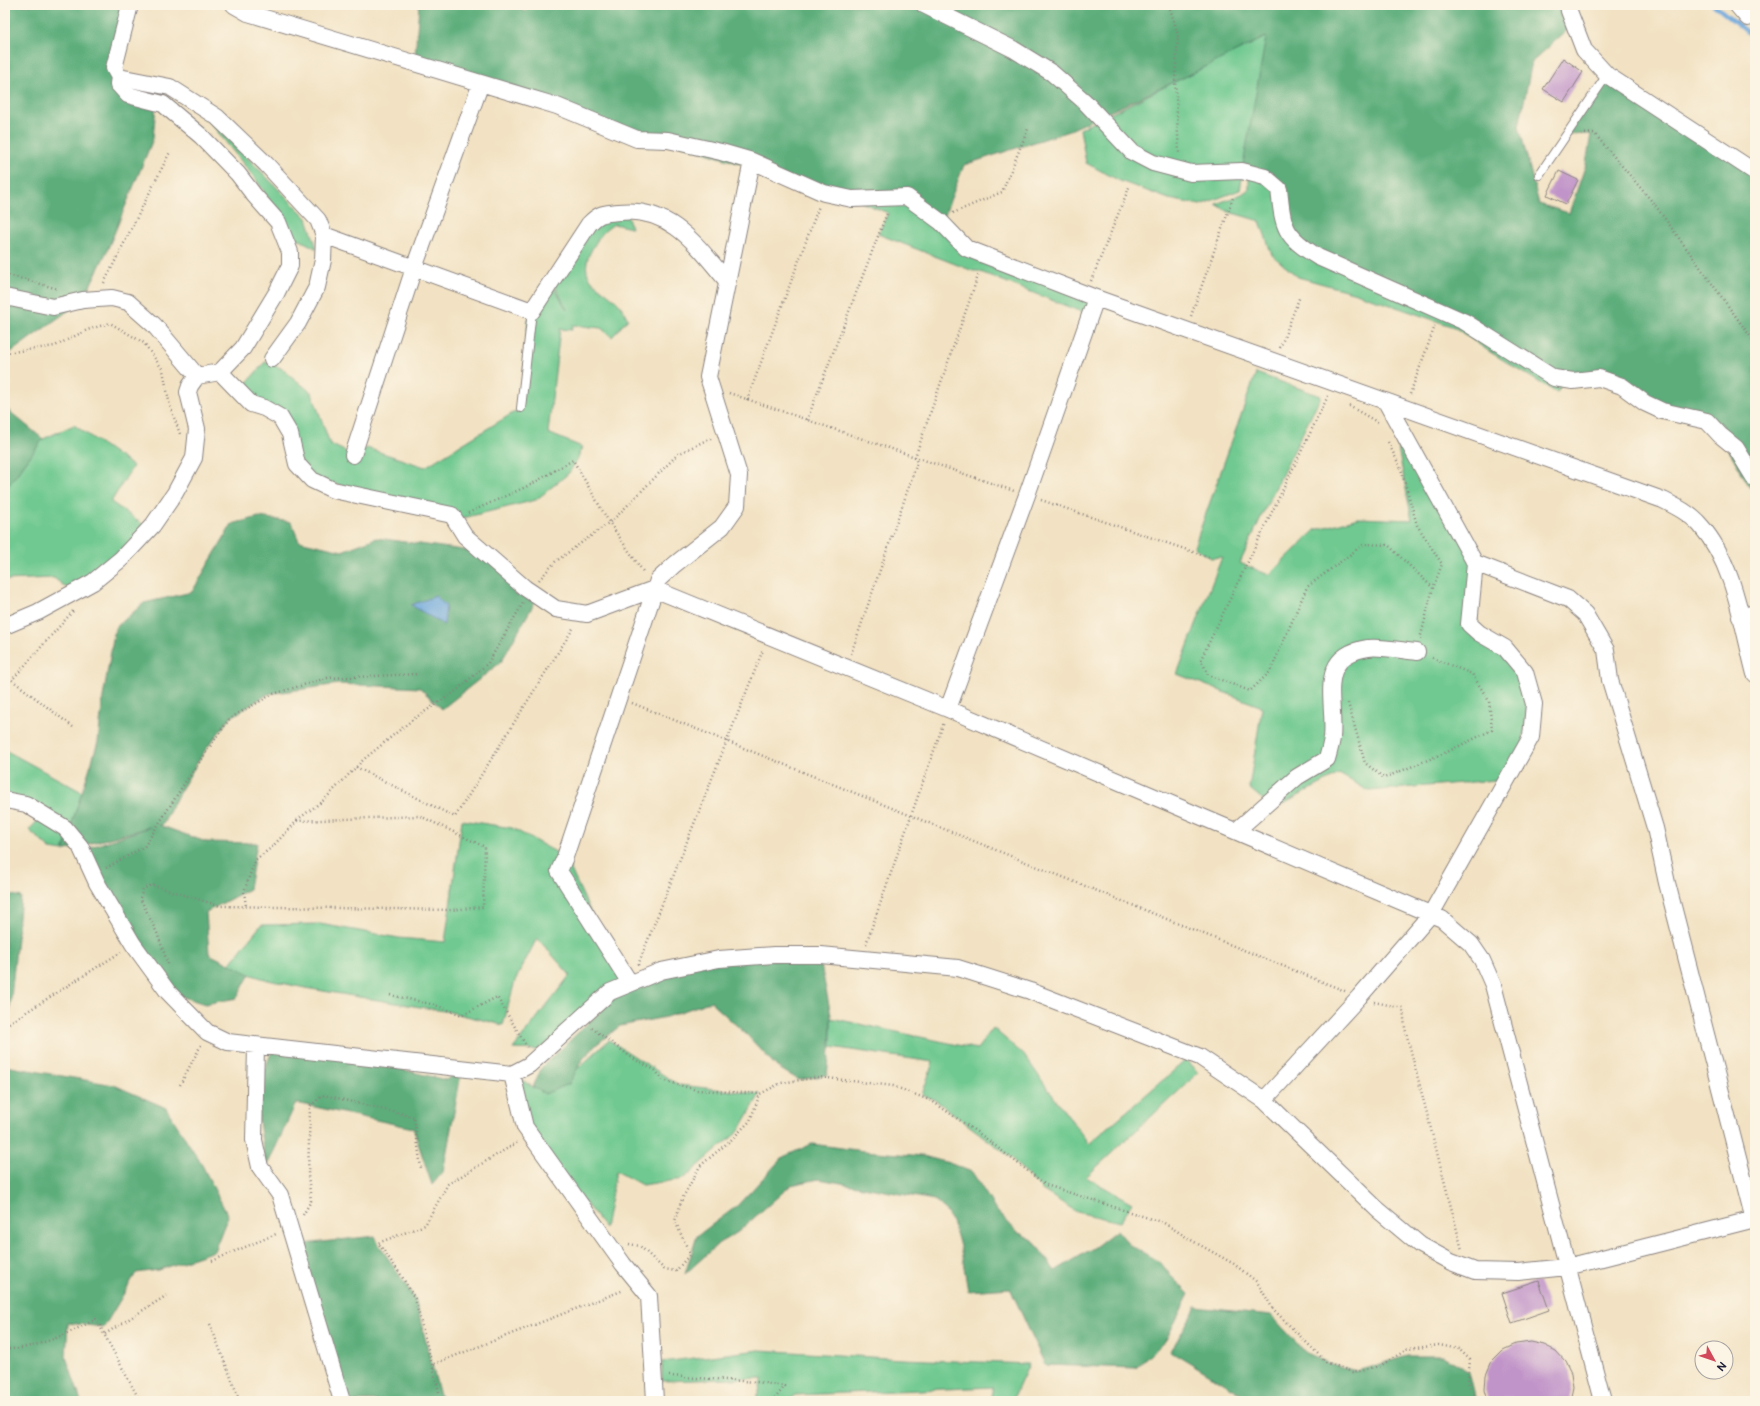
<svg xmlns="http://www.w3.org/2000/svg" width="1760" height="1406" viewBox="0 0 1760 1406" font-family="'Balsamiq Sans',sans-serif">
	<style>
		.green { fill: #6fc990; stroke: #487666 }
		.forest { fill: #5bad7a; stroke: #3e685a }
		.water { fill: #6aa6db; stroke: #46648b }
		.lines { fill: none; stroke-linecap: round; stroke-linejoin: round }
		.stream { stroke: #6aa6db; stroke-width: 4.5 }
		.building { fill: #c194c9 }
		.lane-casing { stroke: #8a827f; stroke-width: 10 }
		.street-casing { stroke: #8a827f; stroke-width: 18 }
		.path { stroke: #8a827f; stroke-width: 2.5; stroke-dasharray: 1 3; stroke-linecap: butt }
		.lane { stroke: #fff; stroke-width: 8 }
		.street { stroke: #fff; stroke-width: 16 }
	</style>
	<rect width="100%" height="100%" fill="#fcf5e5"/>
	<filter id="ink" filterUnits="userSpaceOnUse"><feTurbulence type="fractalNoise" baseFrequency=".025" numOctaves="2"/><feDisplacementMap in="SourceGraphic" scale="8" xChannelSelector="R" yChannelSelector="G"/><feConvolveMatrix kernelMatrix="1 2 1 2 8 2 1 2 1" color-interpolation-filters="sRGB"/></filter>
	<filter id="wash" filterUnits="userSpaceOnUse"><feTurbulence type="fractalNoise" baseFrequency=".012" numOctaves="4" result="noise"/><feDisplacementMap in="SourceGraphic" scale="16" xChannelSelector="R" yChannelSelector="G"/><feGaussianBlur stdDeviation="0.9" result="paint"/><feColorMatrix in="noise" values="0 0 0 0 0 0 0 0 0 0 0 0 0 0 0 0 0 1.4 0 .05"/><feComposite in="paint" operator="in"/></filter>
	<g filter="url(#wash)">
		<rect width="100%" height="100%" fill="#f2e2c3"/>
		<path class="green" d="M1267 36 1240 190 1200 205 1169 199 1120 181 1086 163 1080 129Z
			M201 111 307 218 317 249 293 236 257 181Z
			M1249 173 1459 319 1562 384 1557 393 1487 350 1454 327 1356 293 1298 277 1272 255 1260 221 1229 212 1216 204 1242 194 1249 189Z
			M907 197 966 248 1093 297 1084 313 978 271H973L878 234 888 213 861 202Z
			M627 215 631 228 614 224C602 232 599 237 592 249 575 280 601 285 618 303 622 307 625 314 628 319L612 337 601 328 573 325 572 330 560 329 548 433 582 447 578 458 569 473 536 500 455 520 306 475 290 434 242 388 265 362 281 368 312 393 330 444 353 455 367 448 425 467 521 408 528 319 554 288 567 310 554 284 594 219Z
			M1256 373 1321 396 1262 515 1240 563 1269 575 1315 530 1358 518 1412 520 1391 412 1475 563 1477 622 1529 685 1522 752 1507 779 1369 791 1339 774 1274 809 1249 788 1262 707 1177 674 1222 557 1211 558 1194 547Z
			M74 425 133 466 111 502 147 527 73 593 54 578 5 580V490L43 439Z
			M5 750 82 792 63 851 50 849 29 830 43 815 5 798Z
			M462 820 512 828 565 857 625 986 538 1050 513 1049 570 975 537 938 515 981 503 1025 450 1012 305 988 268 980 227 967 261 925 320 924 399 938 445 942Z
			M831 1018 977 1049 993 1028 1024 1055 1053 1096 1089 1144 1186 1060 1198 1073 1086 1177 1132 1203 1120 1222 1077 1212 1042 1190 1009 1156 934 1099 922 1095 933 1062 831 1047Z
			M609 1040 679 1085 760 1094 739 1131 683 1179 642 1185 616 1171 605 1228 525 1127 520 1079 533 1087 554 1090Z
			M759 1350 902 1359 1029 1364 1012 1401H989L994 1387 795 1395 789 1401H756L763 1378 662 1381V1362Z"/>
		<path class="forest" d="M5 5H130L115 73 156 106 153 139 107 251 83 300 7 355 5 359Z
			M419 5H516L525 12 529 5H1570L1574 24 1532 62 1519 126 1539 204 1569 213 1586 164 1591 134 1566 135 1603 81 1755 174V493L1748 484 1713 422 1662 411 1624 385 1554 378 1465 322 1299 245 1279 189 1242 171 1266 37 1187 76 1066 132 964 165 942 221 907 197 852 199 636 131 415 56Z
			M5 404 8 410 43 439 5 490Z
			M259 517 291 522 299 541 342 551 376 538 478 552 536 600 501 662 442 709 420 688 339 684 268 694 230 718 204 752 179 793 163 824 159 825 206 842 257 843 249 889 206 912 209 954 250 974 237 998 205 1004 168 992 82 850 150 827 63 851 98 742 103 697 115 628 144 603 192 592 232 524Z
			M5 893 21 897 5 1059Z
			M712 960H820L831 1015 830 1050 827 1075 799 1080 777 1067 747 1035 713 1004 712 1001 666 1017 620 1026 597 1044 582 1060 569 1084 545 1094 533 1087 542 1067 630 983Z
			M273 1048 350 1057 446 1080 462 1069 443 1172 432 1185 413 1128 296 1103 266 1168 255 1095Z
			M5 1066 114 1085 166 1108 201 1163 228 1216 214 1251 159 1270 136 1273 104 1327 68 1323 66 1357 81 1401H5Z
			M812 1144 864 1151 923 1156 949 1163 972 1172 996 1210 1017 1232 1033 1240 1055 1271 1095 1247 1117 1230 1130 1245 1161 1263 1170 1275 1189 1294 1166 1340 1136 1368 1045 1365 1010 1288 968 1291C963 1264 959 1215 934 1200L819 1179 791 1185 738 1232 719 1243 685 1274 697 1236 737 1206 783 1157Z
			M375 1236 378 1243 415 1299 439 1392 443 1401H449H351L295 1245Z
			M1196 1307 1271 1315 1305 1352 1328 1363 1357 1371 1407 1356H1443L1469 1372 1476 1401H1247L1248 1398 1171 1351Z"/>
		<path class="water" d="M436 596 446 606 444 625 411 605Z"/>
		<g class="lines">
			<path class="stream" d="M1714 5 1755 38"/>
		</g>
		<g id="blocks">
			<path class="building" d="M1563 58 1583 72 1564 102 1543 89Z
				M1559 171 1578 180 1566 204 1547 195Z
				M1539 1281 1549 1310 1512 1323 1502 1293Z
				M1531 1342 1544 1345 1556 1351 1565 1361 1571 1373 1573 1387 1570 1401H1488L1485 1390 1486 1375 1492 1361 1503 1350 1516 1344Z"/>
		</g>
	</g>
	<g filter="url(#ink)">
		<use href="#blocks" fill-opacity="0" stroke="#8a827f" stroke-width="1"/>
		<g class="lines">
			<g class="lane-casing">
				<path id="lane" d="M1539 175 1607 75
					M521 408 532 311"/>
			</g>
			<g class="street-casing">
				<path id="street" d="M130 5 114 68 119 77 170 87 217 117 266 164 318 220 324 235 323 260 317 287 298 323 272 359
					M234 5 248 13 557 106 637 139 668 140 721 152 752 161 824 193 852 199 907 197 941 222 966 248 1093 297 1663 500C1677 507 1691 514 1701 526 1735 565 1742 625 1755 674
					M924 5 1013 49 1052 73 1084 101 1132 152 1153 163 1191 173 1242 171 1265 177 1279 189C1283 228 1284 236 1318 257L1465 322 1554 378 1573 381 1599 378 1622 386 1645 403 1662 411 1707 421 1720 435 1736 448 1755 479
					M1568 5 1569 11 1584 50 1607 75 1755 172
					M1737 5 1748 18
					M324 235 532 311 589 224C601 212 603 214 619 212 671 206 698 247 727 281
					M5 297 53 307 83 300 112 298 128 302 154 325 197 376
					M220 372 251 404 264 408 280 417 290 434 297 464 312 480 333 490 452 515 465 536 525 588 556 609 587 614 654 589 948 709 1442 919 1471 944 1482 960 1493 985 1603 1401
					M353 455 414 268 481 83
					M1475 563 1568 599 1585 614 1606 650 1610 680 1655 828 1667 883 1754 1220
					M1740 617 1755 613
					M5 626 38 612 93 582 121 559 153 525 175 493 194 458 197 429 188 392 190 386 197 376 220 372 243 348 277 292 290 266V252L278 222 254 195 238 174 201 136 163 104 128 95 118 84 119 77
					M948 709 1027 495 1096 298
					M5 800 26 804 65 828 80 846 97 883 133 944 168 992 207 1032 228 1042 512 1074 529 1065 610 992 661 971 719 959 774 955H821L958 968 1030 991 1200 1057 1264 1100 1377 1209 1420 1245 1451 1262 1475 1271 1518 1272 1567 1267 1755 1219
					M1236 831 1297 777 1327 759C1329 752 1331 745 1332 738 1336 701 1315 656 1368 648 1380 646 1404 651 1417 652
					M630 983 559 871 565 857 658 580 674 565 722 527 737 506 739 475 708 377 752 161
					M256 1046 254 1140 260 1167 280 1195 342 1401
					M512 1074 525 1127 623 1264 649 1296 655 1401
					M1264 1100 1359 997 1431 914 1531 737 1534 704 1525 672 1505 648 1479 633 1469 624 1475 563 1386 402"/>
			</g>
			<path class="path" d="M1169 5 1178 35 1175 78 1179 154
				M1581 134 1594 133 1655 205 1755 343
				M953 213 1002 192 1028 129
				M5 274 58 289
				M1091 281 1130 185
				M104 283 170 152
				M1191 316 1233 198
				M1280 348 1300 296
				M5 353 55 346 87 330 110 323 144 343 163 370 170 406 180 434
				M729 393 1014 491
				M1410 394 1435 326
				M1328 396 1201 659 1208 675 1250 691 1270 672 1307 587 1364 544 1388 545 1433 588
				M747 400 819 206
				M1349 406 1379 423
				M807 420 887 213
				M1388 442 1401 469 1417 525 1442 564 1433 588 1420 639
				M1041 500 1211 558
				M468 513 530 485 573 460 609 522 644 573
				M539 580 555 562 614 519 678 454 711 438
				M851 654 917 463 915 457 979 273
				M632 703 1345 991
				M1348 703 1365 763 1384 778 1447 752 1492 730 1489 701 1472 674 1430 657
				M73 727 12 680 73 611
				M356 767 455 817 574 627
				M297 820 324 800 363 760 412 720 456 691 488 663 523 603
				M106 868 144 847 184 784 230 718 273 694 327 678 419 674
				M866 944 944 722
				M168 964 157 933 140 898 143 889 152 885 220 906 450 910 483 907 485 847 420 816 297 821 271 848 255 860 244 892 246 906
				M638 965 763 650
				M390 995 435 1005 462 1015 497 997 527 1047
				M1374 1002 1403 1008 1405 1028 1462 1250
				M9 1023 121 952
				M592 1028 632 1058 655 1070 663 1080 696 1090 760 1094
				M180 1085 201 1045
				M303 1215 311 1201 308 1175 310 1106 324 1095 414 1117 421 1168
				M629 1244 640 1246 664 1269 676 1271 690 1254 675 1221 682 1199 700 1166 731 1140 750 1121 760 1094 781 1083 819 1077 893 1086 932 1101 984 1137 1046 1185 1164 1223 1191 1240 1234 1264 1257 1282 1273 1309 1326 1362 1352 1372 1380 1366 1408 1349 1439 1345 1459 1349 1470 1360 1468 1381 1476 1401
				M212 1261 276 1234
				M210 1324 240 1401
				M105 1334 169 1294
				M5 1349C34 1350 72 1332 96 1319L140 1401
				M434 1364 624 1290
				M669 1376 756 1382 785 1386 773 1401
				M439 1392 415 1299 401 1275 378 1243 425 1225 448 1184 518 1142"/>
			<use href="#lane" class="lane"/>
			<use href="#street" class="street"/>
		</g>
	</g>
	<rect width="1760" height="1406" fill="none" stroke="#fcf5e5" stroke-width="20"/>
	<g transform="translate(1714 1360) rotate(130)"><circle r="19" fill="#fcf5e5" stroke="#a5a1a1"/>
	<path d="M0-3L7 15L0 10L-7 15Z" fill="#d1495b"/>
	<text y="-6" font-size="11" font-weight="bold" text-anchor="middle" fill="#22223b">N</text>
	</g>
</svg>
